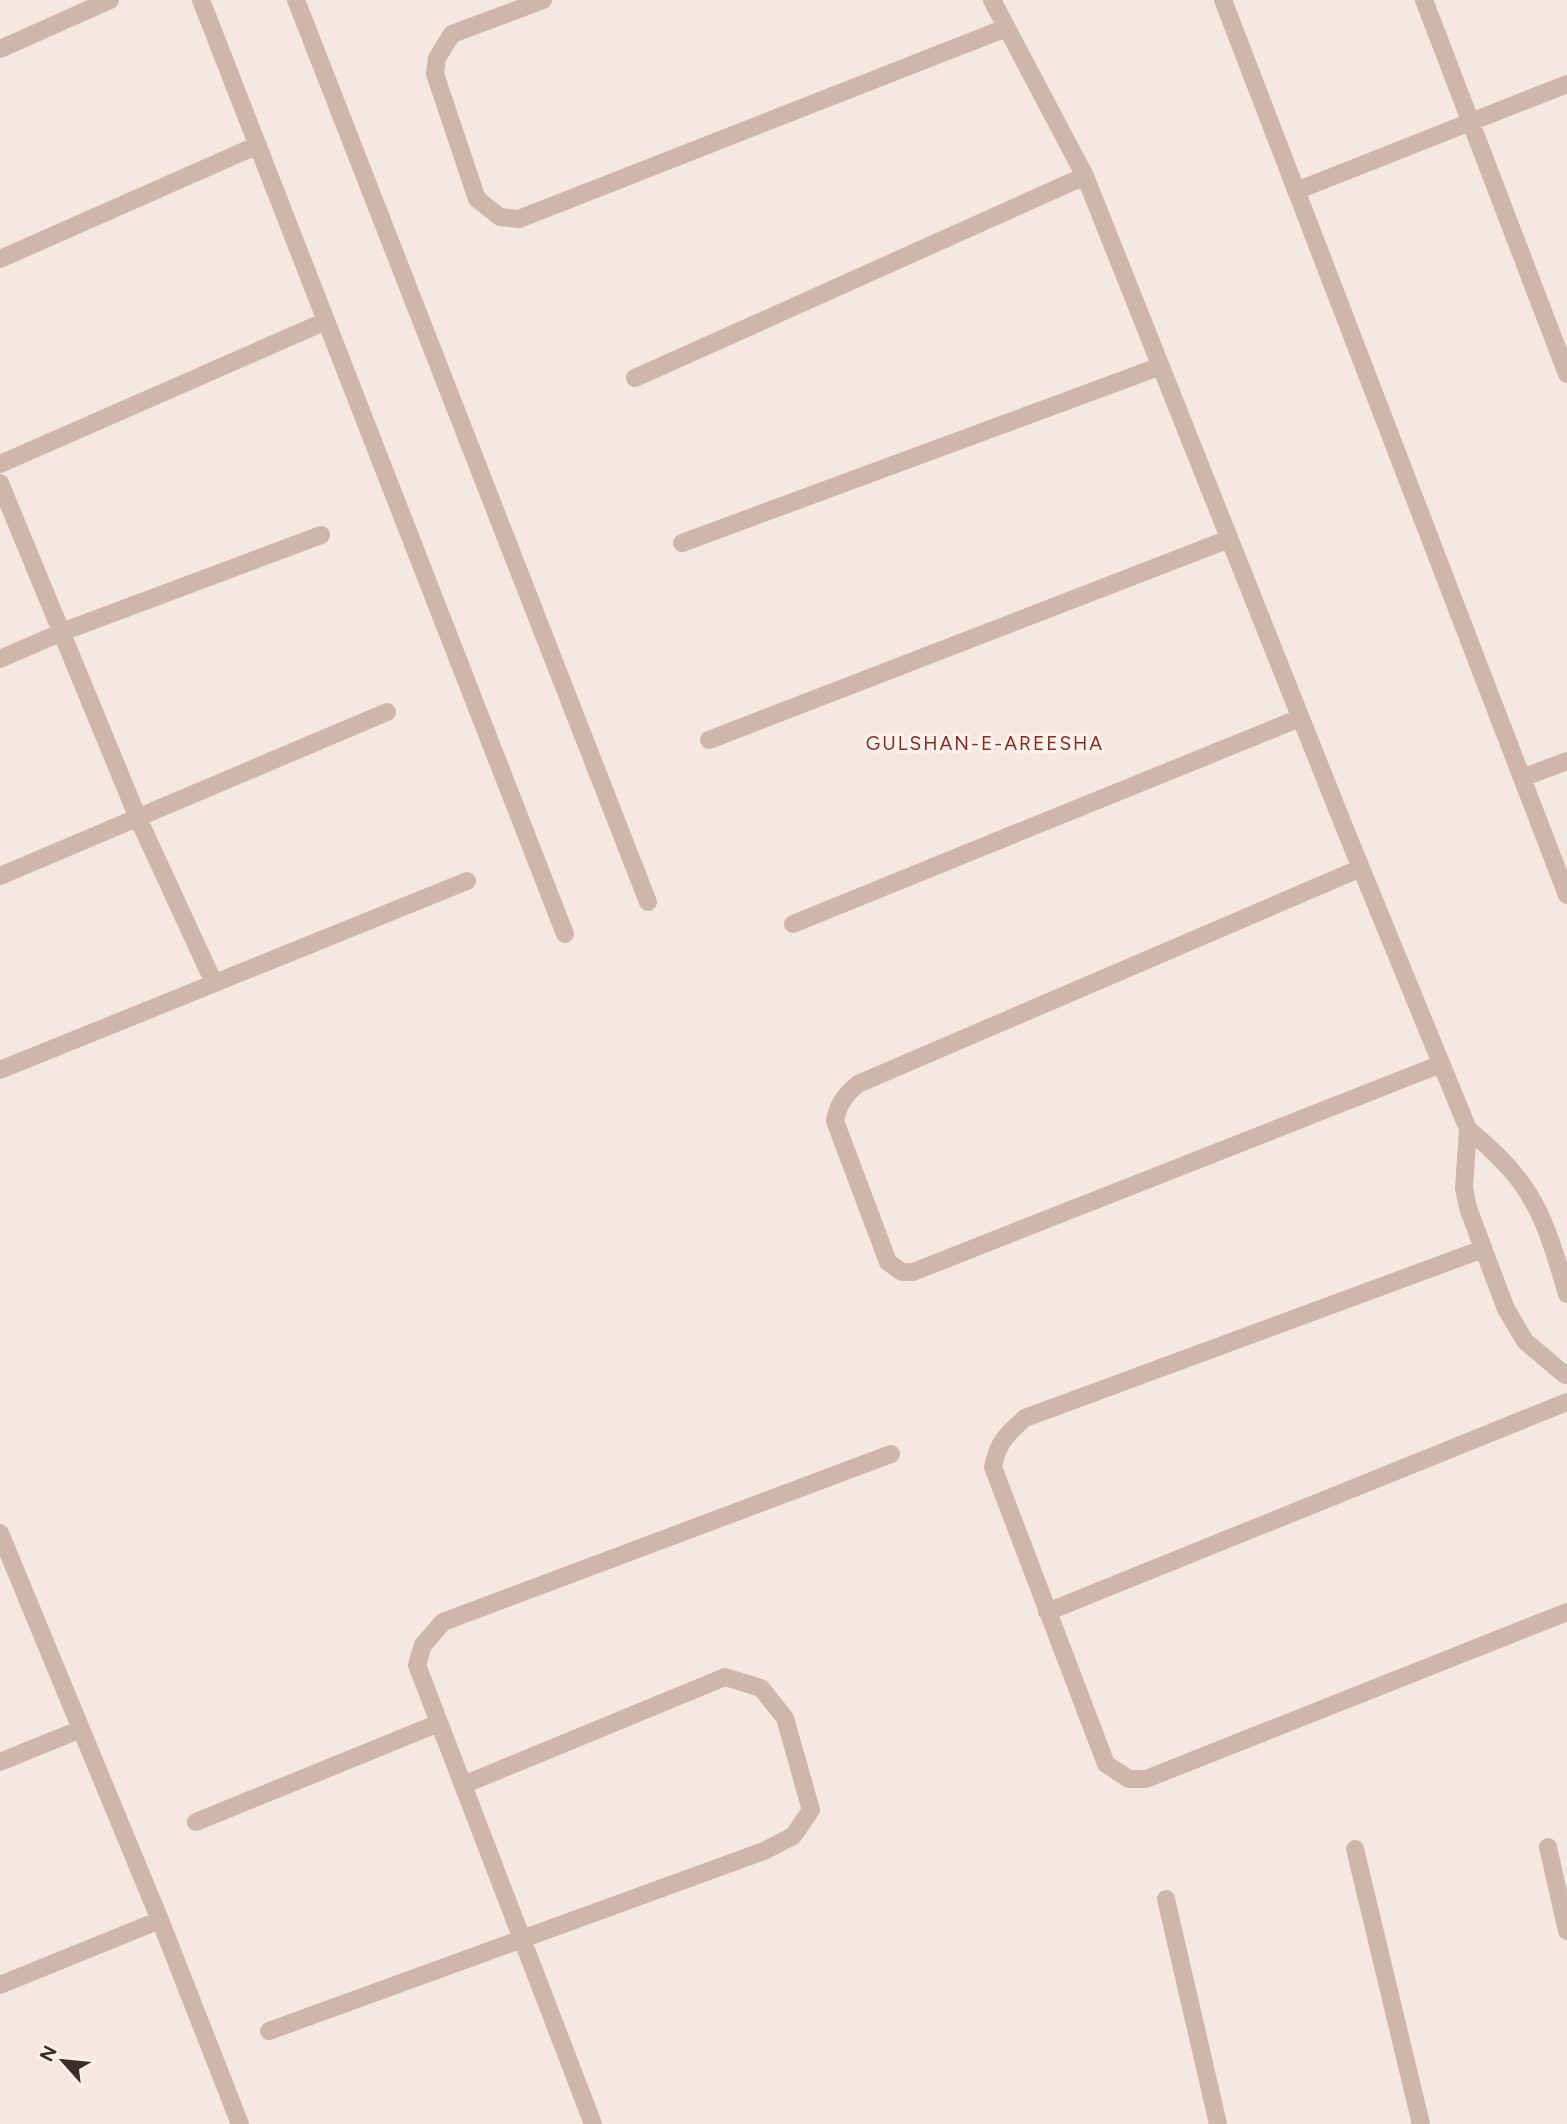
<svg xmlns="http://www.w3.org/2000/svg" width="1567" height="2124" viewBox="0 0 1567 2124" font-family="Figtree,sans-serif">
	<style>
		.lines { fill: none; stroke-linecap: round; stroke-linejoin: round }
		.street { stroke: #ceb6aa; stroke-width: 18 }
		.labels { text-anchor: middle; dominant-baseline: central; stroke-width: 6; stroke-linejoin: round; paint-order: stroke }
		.neighbourhood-label { font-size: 19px; letter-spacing: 2px; fill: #91281d; stroke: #fcf3ed }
	</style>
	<rect width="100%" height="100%" fill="#f5e8e0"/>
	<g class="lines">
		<path class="street" d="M201 0 565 934
			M296 0 648 902
			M543 0 452 34 437 58 435 74 477 199 500 217 519 219 1006 28
			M992 0 1085 176 1345 829 1468 1129C1488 1146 1507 1163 1522 1184 1545 1215 1556 1257 1567 1294
			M1223 0 1567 895
			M1424 0 1567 374
			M0 49 110 0
			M1296 191 1567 84
			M0 259 258 145
			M635 378 1085 176
			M0 464 326 321
			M0 483 138 818 214 983
			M682 543 1161 366
			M0 659 62 632 321 535
			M709 740 1229 539
			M1522 778 1567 761
			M1361 868 858 1084C845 1095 838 1104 835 1121L888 1262 902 1272H913L1441 1064
			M0 876 387 712
			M793 924 1300 718
			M0 1070 467 881
			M1468 1129 1464 1188 1468 1208 1506 1309 1525 1341 1565 1375
			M1483 1249 1025 1418C1006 1435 998 1442 993 1467L1106 1764 1129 1779H1146L1567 1612
			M0 1533 160 1920 240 2124
			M1047 1612 1567 1402
			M0 1762 81 1729
			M196 1822 439 1723
			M1548 1847 1567 1931
			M1355 1849 1421 2124
			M1166 1899 1218 2124
			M0 1985 160 1920
			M269 2031 764 1851 793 1836 811 1810 785 1718 761 1688 725 1677 463 1785
			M593 2124 417 1665 423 1645 443 1622 891 1454"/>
	</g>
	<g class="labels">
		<g class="neighbourhood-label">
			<text x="985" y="743">GULSHAN-E-AREESHA</text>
		</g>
	</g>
	<g transform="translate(63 2061) rotate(297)" stroke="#fcf3ed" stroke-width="5" paint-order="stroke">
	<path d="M0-5L12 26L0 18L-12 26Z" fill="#3c2d2a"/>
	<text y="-10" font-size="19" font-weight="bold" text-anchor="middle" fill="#3c2d2a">N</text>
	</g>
</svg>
